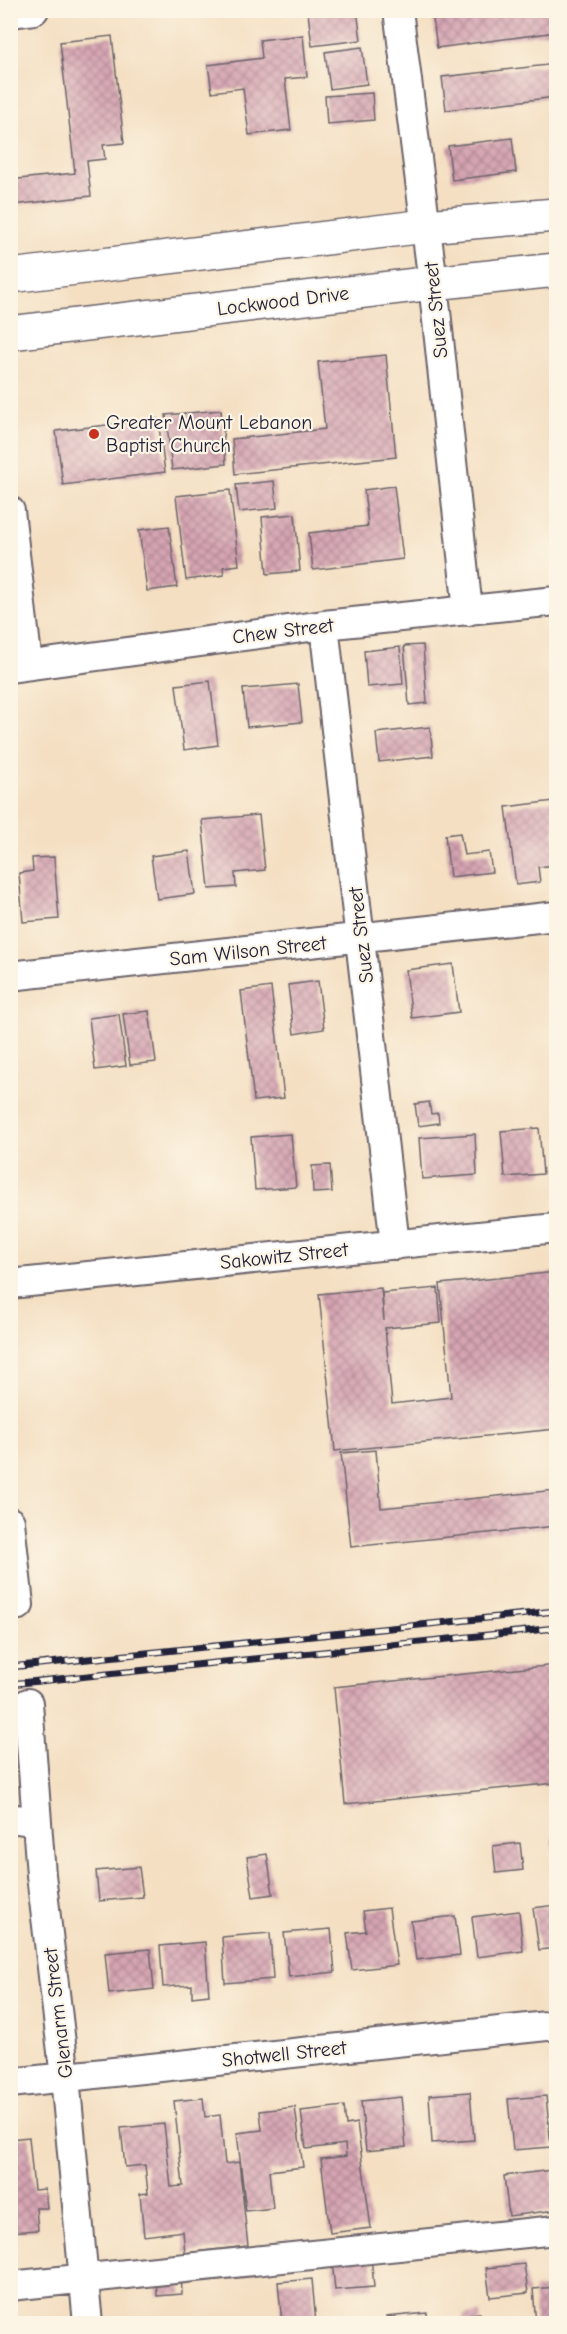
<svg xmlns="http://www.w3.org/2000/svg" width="567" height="2334" viewBox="0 0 567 2334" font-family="'Comic Neue',sans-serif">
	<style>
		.building { fill: url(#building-cross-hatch) }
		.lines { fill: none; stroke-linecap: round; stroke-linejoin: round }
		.minor-casing { stroke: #6c646a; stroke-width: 32 }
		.major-casing { stroke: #6c646a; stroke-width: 36 }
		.minor { stroke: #fff; stroke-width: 28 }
		.major { stroke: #fff; stroke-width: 33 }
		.rail-casing { stroke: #22223b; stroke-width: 7 }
		.rail { stroke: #fcf5e5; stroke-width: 4.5; stroke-dasharray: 14; stroke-linecap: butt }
		.poi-dot { fill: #c8321e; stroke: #fcf5e5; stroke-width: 2 }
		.labels { text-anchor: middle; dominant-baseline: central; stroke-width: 4.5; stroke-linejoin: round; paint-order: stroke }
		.street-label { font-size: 20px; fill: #22223b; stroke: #fcf5e5 }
		.poi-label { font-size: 20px; fill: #22223b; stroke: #fcf5e5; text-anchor: start }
	</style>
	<defs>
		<pattern id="building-cross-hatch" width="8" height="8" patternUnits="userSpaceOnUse" patternTransform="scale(1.5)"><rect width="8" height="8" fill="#d6a4b2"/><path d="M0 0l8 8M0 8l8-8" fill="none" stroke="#ad8592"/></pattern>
	</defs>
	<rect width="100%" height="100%" fill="#fcf5e5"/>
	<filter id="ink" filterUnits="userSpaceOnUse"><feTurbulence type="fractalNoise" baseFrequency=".0167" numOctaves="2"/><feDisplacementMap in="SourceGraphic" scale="12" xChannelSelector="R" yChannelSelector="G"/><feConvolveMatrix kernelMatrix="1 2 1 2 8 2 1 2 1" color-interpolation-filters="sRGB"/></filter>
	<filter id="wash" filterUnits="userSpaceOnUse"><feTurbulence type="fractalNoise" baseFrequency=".008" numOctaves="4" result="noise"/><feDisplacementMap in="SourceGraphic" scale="24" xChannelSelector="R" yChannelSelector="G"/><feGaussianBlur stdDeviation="1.35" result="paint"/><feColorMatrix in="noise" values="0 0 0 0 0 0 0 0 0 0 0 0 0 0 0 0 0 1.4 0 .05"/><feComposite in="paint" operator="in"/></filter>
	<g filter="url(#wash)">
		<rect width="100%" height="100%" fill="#f4dfc2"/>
		<g id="blocks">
			<path class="building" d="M326 10H357L361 40 312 46 308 13Z
				M445 10H553L556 32 437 48 432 12Z
				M303 35 307 77 285 79 291 130 249 135 243 88 212 92 208 65 262 58 260 40Z
				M112 36 124 143 103 145 105 159 87 161 91 196 13 205 10 180 75 173 60 42Z
				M362 47 367 84 330 89 325 52Z
				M556 64V97L446 110 442 77Z
				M372 93 374 120 327 124 325 96Z
				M512 138 516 172 452 180 448 146Z
				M386 355 396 457 235 474 232 439 325 429 318 362Z
				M221 410 226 464 172 470 166 415Z
				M158 419 165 472 63 485 56 431Z
				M274 481 277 508 239 512 236 485Z
				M394 486 403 559 313 570 309 533 368 526 364 490Z
				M230 490 239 565 223 567 224 575 186 580 176 496Z
				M295 514 300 571 267 574 262 517Z
				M169 526 177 587 147 591 139 530Z
				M423 645 427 703 409 705 404 646Z
				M400 647 403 684 367 687 364 651Z
				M210 681 218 745 184 750 176 685Z
				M298 684 302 722 247 727 243 689Z
				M430 727 433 756 379 762 376 733Z
				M554 801 556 865 538 867 540 882 516 885 506 807Z
				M259 815 265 870 235 873 236 887 209 889 202 820Z
				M460 833 464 855 489 852 492 872 450 877 445 835Z
				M189 851 195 894 157 899 151 856Z
				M54 857 59 919 23 922 19 873 33 871 32 858Z
				M453 964 459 1012 412 1018 406 970Z
				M318 981 324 1029 294 1034 288 985Z
				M271 987 284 1098 254 1101 241 991Z
				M149 1011 156 1062 130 1065 123 1014Z
				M119 1014 126 1066 95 1070 89 1018Z
				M429 1102 431 1114 438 1113 439 1123 418 1126 415 1104Z
				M539 1128 543 1174 505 1177 501 1131Z
				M291 1134 296 1187 255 1190 251 1137Z
				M475 1134 477 1175 422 1179 419 1138Z
				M330 1165 332 1192 313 1193 312 1166Z
				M556 1272V1429L335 1451 319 1294 381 1288 384 1321 382 1293 438 1288 441 1323 385 1328 392 1404 451 1397 440 1284Z
				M376 1450 381 1508 556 1490V1526L351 1547 341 1453Z
				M556 1665V1783L345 1804 334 1687Z
				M556 1839V1860L555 1861 552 1840Z
				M520 1843 523 1870 496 1873 493 1846Z
				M267 1854 273 1894 253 1897 247 1857Z
				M139 1867 143 1897 99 1901 96 1871Z
				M556 1905V1948L539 1950 533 1908Z
				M389 1908 397 1965 352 1970 347 1933 366 1931 363 1911Z
				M519 1911 523 1951 477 1957 472 1917Z
				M455 1916 460 1955 416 1960 411 1921Z
				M331 1929 335 1972 289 1977 284 1933Z
				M270 1933 273 1979 225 1983 222 1937Z
				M205 1942 209 1995 192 1997V1985L163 1987 160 1946Z
				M150 1949 154 1989 109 1994 105 1953Z
				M470 2092 474 2140 432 2143 429 2095Z
				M546 2096 551 2147 513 2150 508 2099Z
				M401 2097 406 2147 366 2151 361 2101Z
				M203 2098 205 2117 220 2115 225 2164 239 2162 248 2246 185 2253 183 2231 144 2236 140 2194 148 2193 145 2165 125 2167 121 2128 164 2124 171 2187 183 2186 174 2101Z
				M344 2106 346 2125 357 2123 371 2228 330 2233 321 2159 346 2156 345 2144 306 2149 301 2111Z
				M295 2107 303 2167 269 2171 273 2208 246 2211 237 2133 262 2130 260 2111Z
				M29 2137 34 2190 45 2189 47 2208H36L38 2230 10 2232V2139Z
				M552 2170 556 2210 509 2216 504 2176Z
				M371 2256 374 2287 335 2290 332 2260Z
				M524 2264 528 2293 490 2297 486 2268Z
				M181 2272 182 2294 157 2296 156 2274Z
				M312 2279 316 2324H282L278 2282Z
				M556 2287V2324H536L533 2289Z
				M427 2313 428 2324H387L386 2317Z
				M480 2313 481 2324H464L463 2315Z"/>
		</g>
	</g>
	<g filter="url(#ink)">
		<use href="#blocks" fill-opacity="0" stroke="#6c646a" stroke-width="1.5"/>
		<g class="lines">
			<g class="minor-casing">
				<path id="minor" d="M398 10 433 283 468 611
					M10 13 34 10
					M10 511 28 665
					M324 625 395 1245
					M10 668 324 625 556 601
					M10 976 556 916
					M10 1284 556 1228
					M10 1522 19 1605
					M28 1703 41 1875 65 2077 88 2324
					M10 1818 37 1822
					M10 2083 556 2025
					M10 2286 556 2230"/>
			</g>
			<g class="major-casing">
				<path id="major" d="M10 276 426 226 556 215
					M10 333 433 283 556 270"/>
			</g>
			<use href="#minor" class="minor"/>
			<use href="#major" class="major"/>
			<g class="rail-casing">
				<path id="rail" d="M10 1667 556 1611
					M10 1684 556 1628"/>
			</g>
			<use href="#rail" class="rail"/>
		</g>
	</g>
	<circle class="poi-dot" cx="94" cy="434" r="6"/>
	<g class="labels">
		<g class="street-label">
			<text transform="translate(283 301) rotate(-7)">Lockwood Drive</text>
			<text transform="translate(436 310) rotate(-96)">Suez Street</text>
			<text transform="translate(283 631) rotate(-7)">Chew Street</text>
			<text transform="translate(361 935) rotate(-97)">Suez Street</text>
			<text transform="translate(248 951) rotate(-6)">Sam Wilson Street</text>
			<text transform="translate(284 1256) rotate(-6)">Sakowitz Street</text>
			<text transform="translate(58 2013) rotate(-97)">Glenarm Street</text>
			<text transform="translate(284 2054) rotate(-6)">Shotwell Street</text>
		</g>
		<g class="poi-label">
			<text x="106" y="422">Greater Mount Lebanon<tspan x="106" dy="23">Baptist Church</tspan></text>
		</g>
	</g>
	<rect width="567" height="2334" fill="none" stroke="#fcf5e5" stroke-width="36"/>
</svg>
